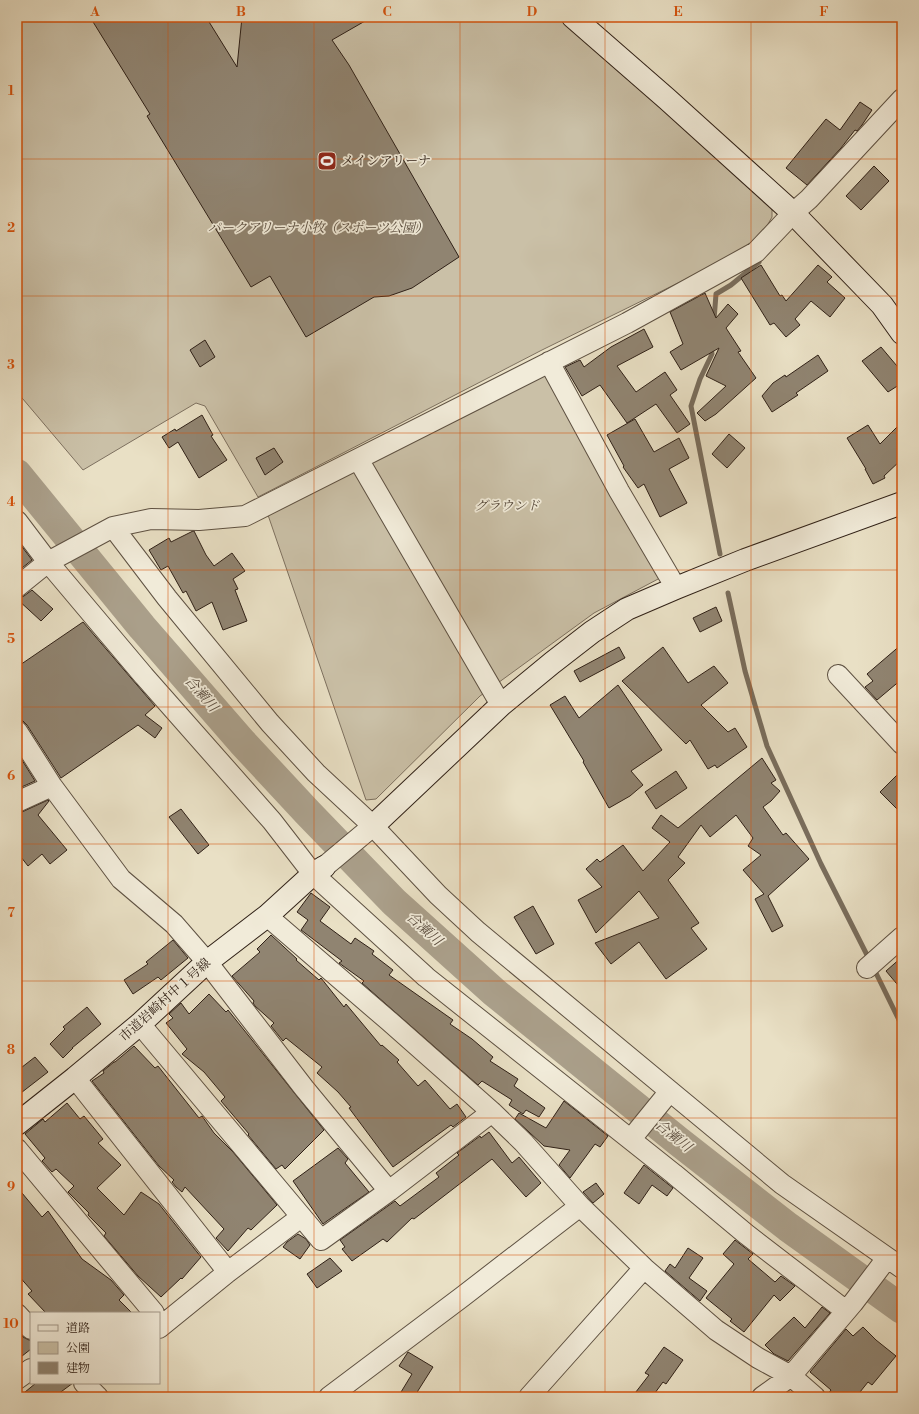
<svg xmlns="http://www.w3.org/2000/svg" width="919" height="1414" viewBox="0 0 919 1414" font-family="'Libre Bodoni','Noto Serif JP',serif">
	<style>
		.green { fill: #cac0a7; stroke: #7d705f }
		.lines { fill: none; stroke-linecap: round; stroke-linejoin: round }
		.stream { stroke: #796d5c; stroke-width: 5 }
		.river { stroke: #aa9f8a; stroke-width: 30 }
		.building { fill: #908471; stroke: #302117 }
		.street-casing { stroke: #5e5142; stroke-width: 22 }
		.secondary-casing { stroke: #302117; stroke-width: 24 }
		.street { stroke: #f1ebd9; stroke-width: 20 }
		.secondary { stroke: #f1ebd9; stroke-width: 22 }
		.grid { fill: none; stroke: #d6530d; stroke-width: 1; stroke-opacity: 0.55 }
		.labels { text-anchor: middle; dominant-baseline: central; stroke-width: 3.5; stroke-linejoin: round; paint-order: stroke }
		.poi-label { font-size: 13px; fill: #302117; stroke: #f1ebd9; text-anchor: start }
		.park-label { font-size: 13px; font-style: italic; fill: #56493b; stroke: #f1ebd9 }
		.street-label { font-size: 13px; fill: #302117; stroke: #f1ebd9 }
		.water-label { font-size: 14px; font-style: italic; fill: #5b4d3f; stroke: #f1ebd9 }
		.neatline { fill: none; stroke: #d6530d; stroke-width: 1.5 }
		.grid-label { font-size: 13px; text-anchor: middle; font-weight: bold; fill: #d6530d }
	</style>
	<rect width="100%" height="100%" fill="#e9e0c5"/>
	<filter id="stains"><feTurbulence type="fractalNoise" baseFrequency=".005" numOctaves="4"/><feColorMatrix values="0 0 0 0 .2 0 0 0 0 .09 0 0 0 0 .02 0 0 0 .5 -.17"/></filter>
	<radialGradient id="worn" r=".72"><stop offset=".6" stop-color="#630" stop-opacity="0"/><stop offset="1" stop-color="#630" stop-opacity=".3"/></radialGradient>
	<path class="green" d="M17 17H557L667 112 772 208V217L764 231 737 254 542 350 258 497 205 406 196 403 83 470 17 392Z
		M546 371 660 578 594 613 480 696 376 799 366 800 268 515Z"/>
	<g class="lines">
		<path class="stream" d="M714 320 716 294 731 285 759 262
			M711 346 712 354 700 379 691 406 720 554
			M728 593 745 671 767 746 821 864 868 957
			M873 967 902 1026"/>
		<path class="river" d="M17 474 142 627 242 742 308 813 394 902 494 992 678 1141 788 1227 902 1309"/>
	</g>
	<path class="building" d="M90 17H206L237 67 242 17H372L332 40 349 65 459 257 412 288 389 296 374 297 306 337 270 276 251 287 147 116 150 114Z
		M860 102 872 110 862 125 857 131 855 130 841 148 807 185 786 168 826 119 840 130Z
		M874 166 889 181 861 210 846 196Z
		M761 265 780 296 782 295 786 301 818 265 832 277 827 282 845 298 830 317 811 301 795 319 800 325 786 337 774 323 770 325 741 278Z
		M705 293 716 318 728 304 738 314 726 328 741 351 738 352 756 378 716 414 705 421 697 413 726 386 706 376 719 348 681 370 670 352 683 344 670 312Z
		M644 329 653 347 617 366 636 392 665 372 677 390 670 395 690 424 677 433 656 404 627 423 600 385 582 396 565 367 580 360 584 367 611 347Z
		M205 340 215 357 200 367 190 350Z
		M881 347 902 372V383L888 392 862 361Z
		M818 355 828 371 796 393 798 395 772 412 762 396 773 383 785 375 786 377Z
		M202 415 213 435 211 436 227 460 199 478 178 442 169 448 162 437 175 429 176 431Z
		M635 419 654 452 679 438 689 458 669 469 687 503 660 517 644 484 638 488 623 467 624 466 607 435Z
		M902 422V459L884 476 885 478 873 484 865 469H866L847 438 868 425 880 444Z
		M729 434 745 448 727 468 712 454Z
		M274 448 283 462 265 475 256 458Z
		M193 531H194L206 555 214 566 232 553 245 571 233 579 238 589 235 590 247 621 223 630 212 602 196 611 186 591 183 593 168 566 161 570 149 550 169 538 171 542Z
		M17 540 32 560 17 572Z
		M32 590 53 609 41 621 17 599 24 596Z
		M716 607 722 621 700 632 693 618Z
		M83 622 155 706 145 715 162 728 155 738 138 725 61 778 27 725 23 721 17 720V667Z
		M902 644V679L877 700 865 687 873 681 867 674Z
		M619 647 625 658 580 682 574 671Z
		M663 647 688 683 714 666 728 683 701 705 728 732 735 728 747 747 717 768 715 765 708 769 690 740 686 744 622 681Z
		M618 685 662 750 631 771 643 785 630 796 609 808 583 762 584 761 550 705 565 696 579 718Z
		M17 752 35 781 17 789Z
		M762 758 776 780 771 783 780 791 771 801 763 807 783 835 786 833 809 859 768 896 783 926 772 932 755 899 764 894 743 870 761 855 748 846 753 838 736 815 710 837 701 825 678 857 685 863 668 880 699 923 691 928 707 949 666 979 639 942 611 964 595 943 659 918 639 891 596 933 578 900 602 887 586 869 597 859 600 862 623 845 643 871 670 842 652 828 661 815 678 828Z
		M902 770V814L880 792Z
		M676 771 687 788 656 809 645 792Z
		M48 800 49 801 38 815 67 850 50 864 42 854 28 866 17 852V813L22 812Z
		M181 809 209 845 198 854 169 817Z
		M311 893 330 907 320 921 351 944 355 938 374 951 372 954 393 970 389 975 453 1020 450 1024 472 1039 493 1057 490 1061 518 1079 514 1086 545 1108 539 1117 526 1110 523 1114 509 1105 512 1100 482 1081 478 1085 362 983 364 981 339 963 342 961 301 930 308 920 297 912Z
		M533 906 554 944 536 954 514 917Z
		M271 935 297 959 296 960 319 980 321 978 344 1007 346 1004 381 1046 382 1045 399 1060 397 1062 418 1086 425 1080 450 1109 457 1104 466 1117 453 1127 451 1125 393 1167 349 1108 351 1107 338 1092 317 1073 322 1067 286 1038 283 1041 271 1026 274 1023 255 1006 253 1003 254 1001 232 976 260 952 257 949Z
		M173 940 188 958 161 980 158 977 133 994 124 980 148 964 146 962Z
		M902 957V990L886 971Z
		M209 994 226 1012 228 1010 324 1130 285 1169 282 1165 276 1169 248 1135 249 1134 221 1101 225 1097 204 1072 182 1054 187 1049 166 1023 173 1018 169 1014 181 1003 189 1014Z
		M87 1007 101 1024 72 1048H73L63 1058 50 1044 65 1029 63 1027Z
		M134 1046 155 1068 158 1066 199 1118 202 1116 214 1133 233 1152 277 1205 251 1230 248 1228 228 1251 216 1238 224 1229 185 1187 182 1192 176 1187 172 1182 174 1180 159 1166 92 1081 104 1073 103 1071 114 1062H115Z
		M35 1057 48 1072 17 1096V1071Z
		M564 1101 608 1136 600 1147 595 1144 570 1178 559 1165 570 1150 544 1146 515 1119 519 1113 546 1128Z
		M67 1103 80 1119 84 1116 103 1139 98 1143 121 1165 97 1188 124 1215 141 1192 159 1204 201 1257 182 1279 181 1278 161 1297 138 1276 104 1236 106 1233 88 1215 89 1213 68 1192 74 1186 56 1169 52 1172 42 1161 45 1158 25 1134 43 1119 45 1122Z
		M489 1132 512 1163 519 1157 541 1183 526 1197 492 1159 414 1219 412 1218 387 1242 383 1239 352 1261 342 1249 345 1247 340 1240 395 1201 400 1206 439 1177 436 1173 459 1155 457 1153 480 1136 481 1138Z
		M338 1148 348 1159 345 1163 369 1192 327 1221 323 1224 293 1181Z
		M644 1165 673 1188 667 1196 652 1185 639 1204 624 1193Z
		M596 1183 604 1194 593 1203 583 1192Z
		M17 1187 42 1217 48 1211 82 1259 111 1280 124 1295 119 1300 132 1313H46L28 1294 32 1291 17 1274Z
		M298 1234 306 1239 310 1245 300 1259 283 1247 287 1242Z
		M735 1240 753 1254 748 1259 775 1282 781 1276 795 1286 780 1301 774 1295 744 1332 730 1321 732 1319 706 1298 734 1264 723 1254Z
		M688 1248 703 1258 689 1278 707 1291 700 1301 665 1271 670 1264 675 1268Z
		M330 1258 342 1271 317 1288 307 1274Z
		M822 1307 830 1313 788 1361 774 1354 765 1345 794 1317 805 1328Z
		M863 1327 876 1340 896 1356 872 1385 868 1382 856 1397H826L831 1390 810 1372 846 1329 853 1336Z
		M17 1331 23 1337 31 1341V1349L17 1360Z
		M664 1347 683 1360 666 1384 663 1382 652 1397H632L649 1375 645 1373Z
		M408 1352 433 1367 414 1397H398L412 1374 399 1366Z
		M36 1383H73L54 1397H19Z"/>
	<g class="lines">
		<g class="street-casing">
			<path id="street" d="M549 362 619 491 676 588
				M358 459 501 705
				M17 521 48 562 144 676 272 821 313 874 426 977 674 1174 746 1234 846 1311
				M113 527 167 598 270 723 316 773 373 826 438 895 478 932 782 1184 902 1268
				M17 587 48 562 113 527 151 519 199 520 245 516 627 323 756 252 793 213 809 199 902 99
				M838 675 902 744
				M17 731 52 786 121 879 174 924 207 962 304 1088 389 1191
				M17 802 52 786
				M324 867 373 826
				M267 916 389 1021 492 1112 523 1142 580 1206 644 1268 716 1330 758 1358 791 1376 815 1397
				M867 968 902 937
				M140 1024 321 1240 389 1191 492 1112
				M75 1078 228 1272
				M631 1139 670 1091
				M17 1149 154 1313
				M17 1314 31 1329
				M159 1328 228 1272 301 1217
				M17 1379 31 1369
				M84 1383 98 1397
				M329 1397 462 1297 580 1206
				M529 1397 644 1268
				M762 1397 791 1376 853 1303 887 1258"/>
		</g>
		<g class="secondary-casing">
			<path id="secondary" d="M573 17 667 99 793 213 882 305 902 333
				M373 826 501 705 552 663 592 632 627 609 676 588 745 560 902 503
				M17 1124 75 1078 140 1024 207 962 267 916 313 874 324 867"/>
		</g>
		<use href="#street" class="street"/>
		<use href="#secondary" class="secondary"/>
	</g>
	<path class="grid" d="M168 17V1397M314 17V1397M460 17V1397M605 17V1397M751 17V1397M17 159H902M17 296H902M17 433H902M17 570H902M17 707H902M17 844H902M17 981H902M17 1118H902M17 1255H902"/>
	<defs>
		<g id="stadium-square" transform="scale(1)"><rect x="-9" y="-9" width="18" height="18" rx="4" fill="#8f2418" stroke="#f1ebd9"/><path d="M0-5a6.5 5 0 1 0 0 10a6.5 5 0 1 0 0-10ZM-3.5-1.8h7v3.6h-7Z" fill="#fff"/></g>
	</defs>
	<g fill-rule="evenodd">
		<use href="#stadium-square" x="327" y="161"/>
	</g>
	<g class="labels">
		<g class="poi-label">
			<text x="341" y="161">メインアリーナ</text>
		</g>
		<g class="park-label">
			<text x="318" y="228">パークアリーナ小牧（スポーツ公園）</text>
			<text x="507" y="506">グラウンド</text>
		</g>
		<g class="street-label">
			<text transform="translate(165 1000) rotate(-42)">市道岩崎村中１号線</text>
		</g>
		<g class="water-label">
			<text transform="translate(201 694) rotate(49)">合瀬川</text>
			<text transform="translate(424 929) rotate(42)">合瀬川</text>
			<text transform="translate(673 1136) rotate(39)">合瀬川</text>
		</g>
	</g>
	<rect width="919" height="1414" fill="none" stroke="#e9e0c5" stroke-width="44"/>
	<rect x="30" y="1312" width="130" height="72" fill="#f1ebd9" stroke="#a49a8b"/>
	<rect x="38" y="1325" width="20" height="6" fill="#f1ebd9" stroke="#a49a8b"/>
	<text x="66" y="1332" font-size="12" fill="#302117">道路</text>
	<rect x="38" y="1342" width="20" height="12" fill="#cac0a7" stroke="#a49a8b"/>
	<text x="66" y="1352" font-size="12" fill="#302117">公園</text>
	<rect x="38" y="1362" width="20" height="12" fill="#908471" stroke="#a49a8b"/>
	<text x="66" y="1372" font-size="12" fill="#302117">建物</text>
	<rect x="22" y="22" width="875" height="1370" class="neatline"/>
	<g class="grid-label">
		<text x="95" y="16">A</text>
		<text x="241" y="16">B</text>
		<text x="387" y="16">C</text>
		<text x="532" y="16">D</text>
		<text x="678" y="16">E</text>
		<text x="824" y="16">F</text>
		<text x="11" y="95">1</text>
		<text x="11" y="232">2</text>
		<text x="11" y="369">3</text>
		<text x="11" y="506">4</text>
		<text x="11" y="643">5</text>
		<text x="11" y="780">6</text>
		<text x="11" y="917">7</text>
		<text x="11" y="1054">8</text>
		<text x="11" y="1191">9</text>
		<text x="11" y="1328">10</text>
	</g>
	<rect width="100%" height="100%" filter="url(#stains)"/>
	<rect width="100%" height="100%" fill="url(#worn)"/>
</svg>
